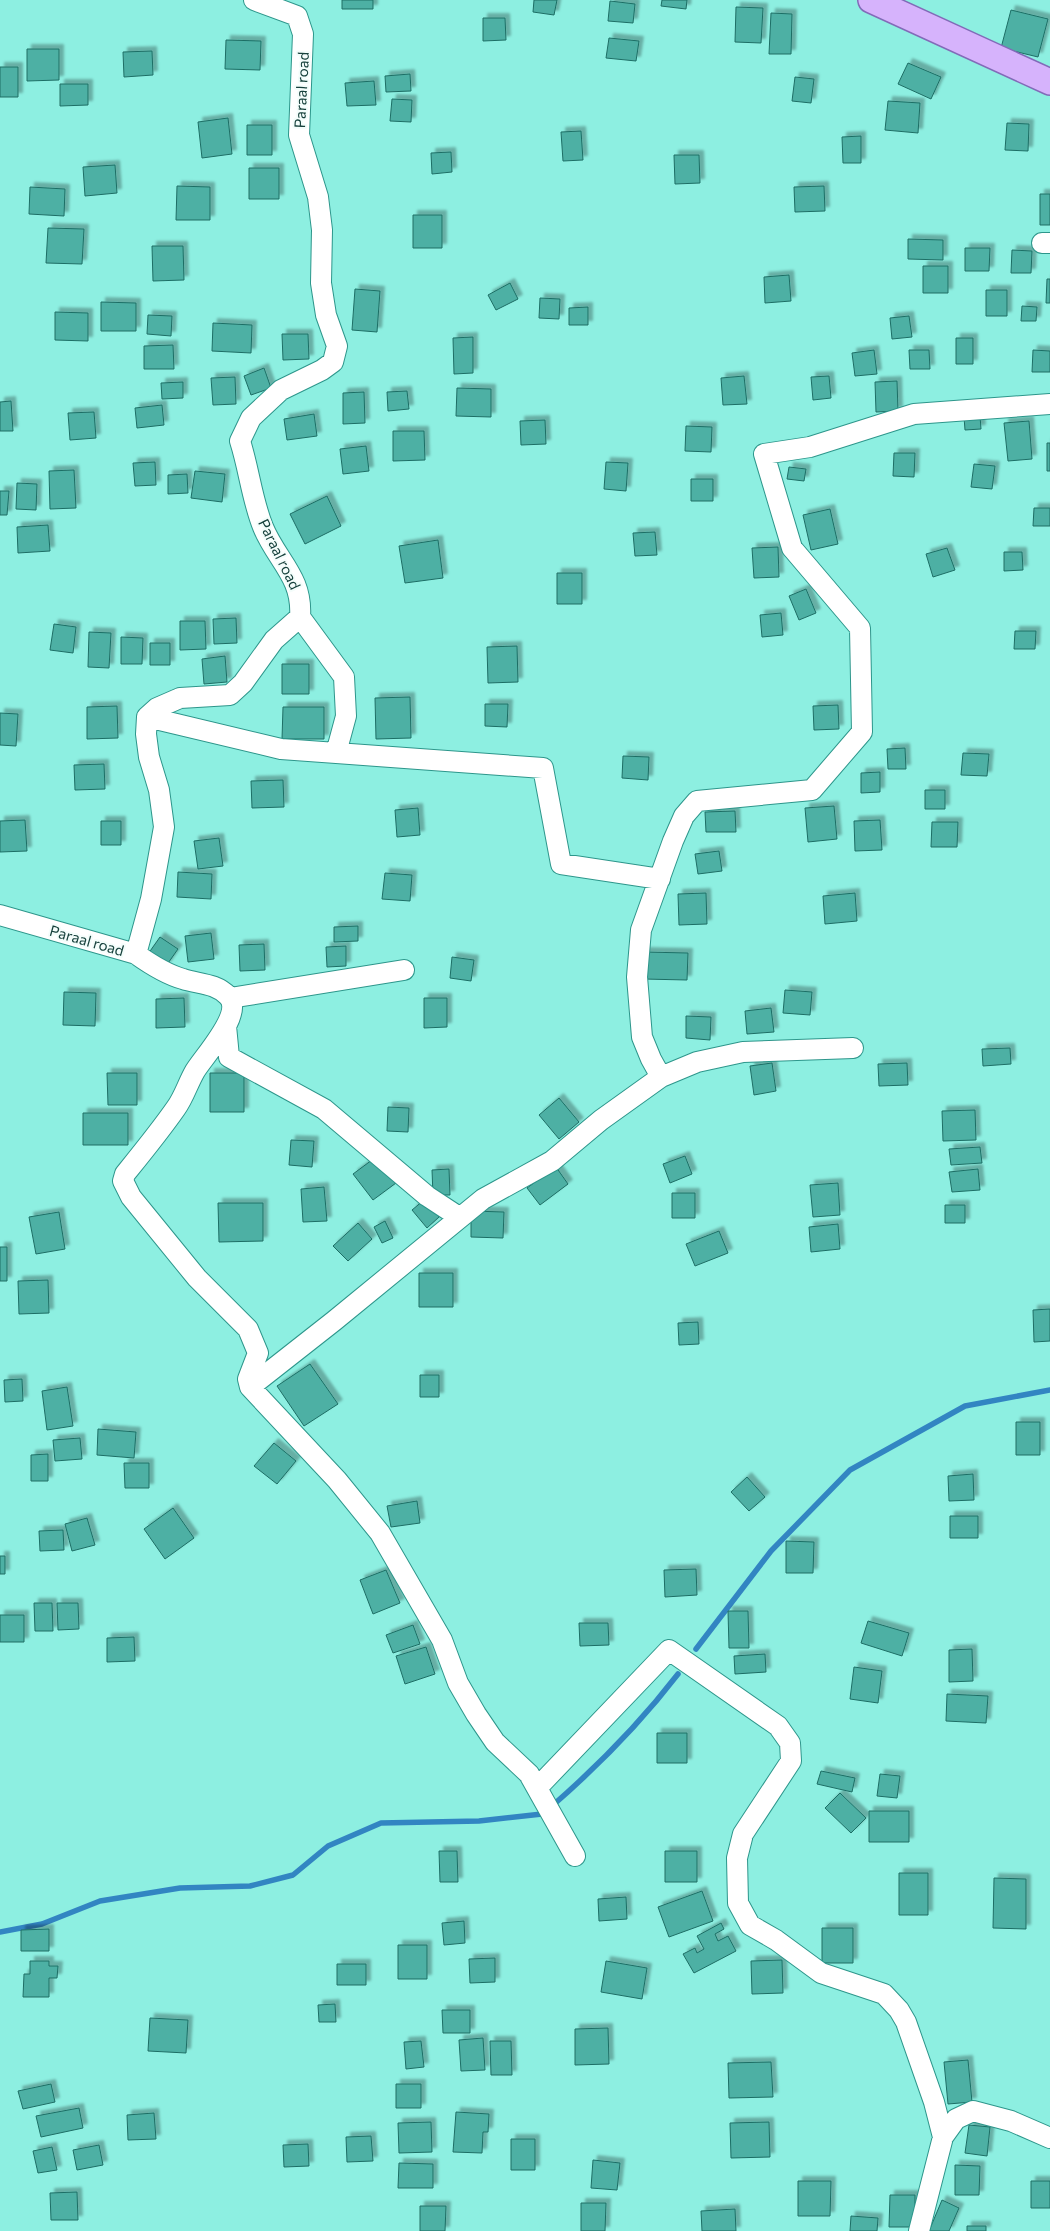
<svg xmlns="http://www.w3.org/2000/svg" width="1050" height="2231" viewBox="0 0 1050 2231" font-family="Commissioner,sans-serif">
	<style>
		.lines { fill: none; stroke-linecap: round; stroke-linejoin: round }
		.stream { stroke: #3285c2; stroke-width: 5.5 }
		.building { fill: #4db0a4; stroke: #1e6e65; filter: url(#shadow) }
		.minor-casing { stroke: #2d968b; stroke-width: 22 }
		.major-casing { stroke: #826bb8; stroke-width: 28 }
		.minor { stroke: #fff; stroke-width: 20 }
		.major { stroke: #d6b3fc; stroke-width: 25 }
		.labels { text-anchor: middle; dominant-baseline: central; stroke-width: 4; stroke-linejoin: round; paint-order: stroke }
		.street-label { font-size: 15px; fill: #17413c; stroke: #f4fdfb }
	</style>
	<defs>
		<filter id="shadow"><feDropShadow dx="4.5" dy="-4.5" stdDeviation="1" flood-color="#0004"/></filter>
	</defs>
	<rect width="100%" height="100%" fill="#8defe1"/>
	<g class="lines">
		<path class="stream" d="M696 1649 771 1551 850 1470 965 1406 1050 1390
			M552 1806C598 1766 641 1722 678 1674
			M0 1932 42 1924 100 1901 180 1888 250 1886 293 1875 328 1846 381 1823 479 1821 542 1814 545 1812"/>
	</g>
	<path class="building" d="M342 0H373V9H342Z
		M534 0H557L554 15 533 12Z
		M662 0H687L686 9 661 6Z
		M610 1 635 4 633 23 608 21Z
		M736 7 763 8 761 43 735 42Z
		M1011 10 1048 19 1038 57 1001 48Z
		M771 13 792 14 791 54H769Z
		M483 18H505L506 40 483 41Z
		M609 38 639 41 636 61 606 58Z
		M226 40 261 41 260 70 225 69Z
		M27 49H59V80L27 81Z
		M152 51 153 75 124 77 123 52Z
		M908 63 941 77 931 99 898 84Z
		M0 67H18V97H0Z
		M410 74 411 91 386 92 385 76Z
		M795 77 814 79 811 103 792 101Z
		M374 81 376 105 347 106 345 83Z
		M60 84H88V105L60 106Z
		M392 99 412 100 411 122 390 121Z
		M888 101 920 103 918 133 885 130Z
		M228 118 232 154 202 158 198 122Z
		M1007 123 1029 124 1028 151 1005 150Z
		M247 125H272V155H247Z
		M581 131 583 160 563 161 561 132Z
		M861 136V163H843L842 137Z
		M451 152 452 172 432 174 431 153Z
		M674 155H699L700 183 675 184Z
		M115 165 117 193 85 196 83 167Z
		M249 168H279V199H249Z
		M177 186 210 187V220H176Z
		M824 186 825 211 795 212 794 187Z
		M30 187 65 189 64 216 29 214Z
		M1040 194H1050V225H1040Z
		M413 215H442V248H413Z
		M48 228 84 229 82 264 46 263Z
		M908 239 943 240V260L908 259Z
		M152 246H183L184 280 153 281Z
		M965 248H990L989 271H965Z
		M1012 250 1032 251 1031 273H1011Z
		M923 266H948V293H923Z
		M789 275 791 301 765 303 764 277Z
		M1047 279H1050V303H1046Z
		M510 283 518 299 496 310 488 295Z
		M355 289 380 291 377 332 352 330Z
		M986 290H1007V316H986Z
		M540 298 560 299 559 319 539 318Z
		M101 302 136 303V331H101Z
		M1022 306 1037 307 1036 321H1021Z
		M588 307V325H569V308Z
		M55 312 88 313V341L55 340Z
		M148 315 172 316 171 336 147 334Z
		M909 316 912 337 892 339 890 318Z
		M213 323 252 325 251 353 212 351Z
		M282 334H308L309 359 283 360Z
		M473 337V373L454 374 453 338Z
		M956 338H973V364H956Z
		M173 345 174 369H144V346Z
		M874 350 877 374 855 376 852 353Z
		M909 350H929L930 369H910Z
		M1033 350 1050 351V372H1032Z
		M264 368 271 388 251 395 244 376Z
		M744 376 747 404 723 405 721 378Z
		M829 376 831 398 813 400 811 377Z
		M235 377 236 404 213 405 211 378Z
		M897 381 898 411 876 412 875 382Z
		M183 382V398L162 399 161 383Z
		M457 388 491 389V417L456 416Z
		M407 391 409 409 388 411 387 392Z
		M364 392 365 423 343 424V393Z
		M11 401 13 431H0V402Z
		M162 405 164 425 137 428 135 408Z
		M94 412 96 438 70 440 68 413Z
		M314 414 317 436 287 440 284 419Z
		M980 416 981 429 965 430 964 417Z
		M545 420 546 444 521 445 520 421Z
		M1029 421 1032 459 1008 461 1004 423Z
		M686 426 712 427 711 452 685 451Z
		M393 431H424L425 460 393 461Z
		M1047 443H1050V471H1047Z
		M366 446 369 471 343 474 340 449Z
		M894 453H915L914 477 893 476Z
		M155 462 156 485 135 486 133 463Z
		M606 462 628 463 626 491 604 489Z
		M974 464 995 466 992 489 971 487Z
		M789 467 806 469 804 481 787 479Z
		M74 470 76 508 50 509 49 471Z
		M195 471 225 474 222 502 191 498Z
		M187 474 188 493 168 494V475Z
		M691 479H713V501H691Z
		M17 483 37 484 36 510 16 509Z
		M0 491H9L7 515H0Z
		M327 496 341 526 305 544 290 514Z
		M1034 508H1050V526H1033Z
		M830 509 838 544 811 550 803 515Z
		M48 525 50 551 18 553 17 527Z
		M655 532 657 555 635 556 633 533Z
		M438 540 443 578 405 583 399 546Z
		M778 547 779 577 754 578 752 548Z
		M947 548 955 570 933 577 926 554Z
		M1004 552H1022L1023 570 1004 571Z
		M557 573H582V604H557Z
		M806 589 816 613 799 620 789 596Z
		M781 613 783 635 762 637 760 615Z
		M236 618 237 643 214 644 213 619Z
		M180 621H205L206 649 180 650Z
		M54 624 76 627 73 653 50 650Z
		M1015 631H1036L1035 649H1014Z
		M89 632 111 633 109 668 88 667Z
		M121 637 143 638 142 664H121Z
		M150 643H170V665H150Z
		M517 646 518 682 488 683 487 647Z
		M225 656 227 682 204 684 202 659Z
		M282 664H309V694H282Z
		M410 697 411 738 376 739 375 698Z
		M485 704H508L507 727 485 726Z
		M838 705 839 729 814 730 813 706Z
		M117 706 118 738 87 739V707Z
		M283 707H324V739H282Z
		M0 713 18 714 16 746 0 745Z
		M905 748 906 769H888L887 749Z
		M963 753 989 754 987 776 961 775Z
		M623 756 649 757 648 780 622 778Z
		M104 764 105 789 75 790 74 765Z
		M880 772V792L861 793V773Z
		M283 780 284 807 252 808 251 781Z
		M925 790H945V809H925Z
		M834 806 837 839 808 842 805 808Z
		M418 808 420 835 397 837 395 810Z
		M735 811 736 832H706L705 812Z
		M25 820 27 851 0 852V821Z
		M880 820 882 850 855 851 854 821Z
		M101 821H121V845H101Z
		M932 822H958L957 847H931Z
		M219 838 223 866 198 869 194 841Z
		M719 851 722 871 698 874 695 854Z
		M178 872 212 874 211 899 177 897Z
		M385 873 412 875 410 901 382 899Z
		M706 893 707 924 679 925 678 894Z
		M855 893 857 921 825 924 823 896Z
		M358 926V941L334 942V927Z
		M211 933 214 959 188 962 185 936Z
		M160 937 178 949 166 966 148 954Z
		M264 944 265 970 240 971 239 945Z
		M346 946V966L327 967 326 947Z
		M644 952 688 953 687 980 643 979Z
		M452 957 474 960 471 981 450 978Z
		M785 990 812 992 810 1015 783 1013Z
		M64 992 96 993 95 1026 63 1025Z
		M184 998 185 1027 156 1028V999Z
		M424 998H447V1027L424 1028Z
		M771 1008 774 1032 747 1034 745 1011Z
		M686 1016 711 1017 710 1040 686 1038Z
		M1010 1048 1011 1064 983 1066 982 1049Z
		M772 1063 776 1091 754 1095 750 1066Z
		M907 1063 908 1085 879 1086 878 1064Z
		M107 1073H137V1105H108Z
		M210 1073H244V1112H210Z
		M559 1098 579 1122 559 1139 539 1115Z
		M388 1107 409 1108 408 1132 387 1131Z
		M975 1110 976 1140 943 1141 942 1111Z
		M83 1113H128V1145H83Z
		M291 1140 314 1141 312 1167 289 1165Z
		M980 1147 982 1163 951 1165 949 1149Z
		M685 1156 692 1174 670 1183 663 1164Z
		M376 1157 396 1183 373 1200 353 1174Z
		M556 1167 568 1184 540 1205 527 1188Z
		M449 1169 450 1195H433L432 1170Z
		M978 1169 980 1190 952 1192 949 1172Z
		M838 1183 840 1215 813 1217 810 1185Z
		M324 1187 327 1221 303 1222 301 1189Z
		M672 1193H695V1218H672Z
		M424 1200 439 1217 427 1228 412 1210Z
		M218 1203H263V1241L219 1242Z
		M945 1205H965V1223H945Z
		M471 1211 504 1212 503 1238 471 1237Z
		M59 1212 65 1249 36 1254 29 1217Z
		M385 1221 393 1238 382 1243 374 1227Z
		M358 1223 372 1239 348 1261 333 1246Z
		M838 1224 840 1249 811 1252 809 1227Z
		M719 1231 728 1253 695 1266 686 1244Z
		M0 1247H7V1281H0Z
		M419 1273H453V1307H419Z
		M48 1280 49 1313 19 1314 18 1281Z
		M1050 1309V1341L1034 1342 1033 1310Z
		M698 1322 699 1344 679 1345 678 1323Z
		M310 1364 338 1404 304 1426 277 1386Z
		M420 1375H439V1397H420Z
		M22 1379 23 1401 5 1402 4 1380Z
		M67 1387 73 1426 47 1430 42 1391Z
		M1016 1422H1040V1455H1016Z
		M98 1429 136 1432 134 1458 97 1455Z
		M80 1438 82 1459 55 1461 53 1440Z
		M274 1443 296 1461 277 1484 254 1466Z
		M48 1454V1481H31V1455Z
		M124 1463H149V1488H125Z
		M973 1474 974 1500 949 1501 948 1476Z
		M747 1477 765 1497 749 1511 731 1492Z
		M417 1501 420 1523 391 1527 387 1506Z
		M173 1508 194 1538 165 1559 144 1529Z
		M950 1516H978V1538H950Z
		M87 1518 95 1545 72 1551 65 1524Z
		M63 1530 64 1550 40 1551 39 1531Z
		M786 1541 814 1542 813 1573H786Z
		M0 1556H5V1574H0Z
		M696 1569 697 1595 665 1597 664 1570Z
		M386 1570 400 1603 373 1614 360 1580Z
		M34 1603H52L53 1631H35Z
		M57 1603H78L79 1629 58 1630Z
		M728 1611H748L749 1648H729Z
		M0 1615H24V1642H0Z
		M868 1621 909 1633 902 1656 861 1643Z
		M579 1623H608L609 1645 580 1646Z
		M413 1625 420 1644 393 1653 386 1635Z
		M134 1637 135 1661 107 1662V1638Z
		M426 1647 435 1674 405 1684 396 1656Z
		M972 1649 973 1681 949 1682V1650Z
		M765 1654 766 1672 735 1674 734 1656Z
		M854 1667 882 1671 878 1703 850 1699Z
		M947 1694 988 1696 986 1723 946 1721Z
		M657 1733H687V1763H657Z
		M821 1771 855 1778 852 1792 817 1784Z
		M880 1774 900 1776 897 1798 877 1796Z
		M840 1793 866 1818 851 1833 825 1808Z
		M869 1811H909V1842H869Z
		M439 1851H457L458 1882H440Z
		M665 1851H697V1882H665Z
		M899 1873H928V1915H899Z
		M994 1878 1026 1879V1929L993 1928Z
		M702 1891 713 1921 669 1937 658 1907Z
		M626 1897 627 1919 599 1921 598 1899Z
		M464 1921 465 1943 444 1945 442 1923Z
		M721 1923 724 1929 715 1934 718 1941 728 1936 736 1951 694 1973 683 1954 695 1948 697 1953 704 1949 697 1936Z
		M822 1928H853V1963H822Z
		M49 1929V1951H21V1930Z
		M398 1945H427V1979H398Z
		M495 1958V1982L470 1983 469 1959Z
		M782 1960 783 1993 752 1994 751 1961Z
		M30 1961H49V1966H58L57 1978H49V1997H23L24 1974H30Z
		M606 1961 647 1968 642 1999 601 1992Z
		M337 1964H366V1985H337Z
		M335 2004 336 2022H319L318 2005Z
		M442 2010H470V2033H443Z
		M150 2018 188 2020 186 2053 148 2051Z
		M608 2028 609 2064 575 2065V2029Z
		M483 2038 485 2070 461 2071 459 2040Z
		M421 2041 424 2067 406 2069 404 2042Z
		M490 2041H511L512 2075H491Z
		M968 2060 972 2102 948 2104 944 2062Z
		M771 2062 773 2097 729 2098 728 2063Z
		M51 2084 55 2102 23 2109 18 2091Z
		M396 2084H421V2108H396Z
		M79 2108 83 2128 41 2137 36 2116Z
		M456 2112 489 2114 488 2132H483L482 2153 453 2152Z
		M154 2113 156 2139 128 2140 127 2115Z
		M431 2122 432 2152 399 2153 398 2123Z
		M769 2122 770 2157 731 2158 730 2123Z
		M969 2125 990 2127 987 2156 965 2153Z
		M371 2136 373 2161 347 2162 346 2137Z
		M511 2139H535V2170H511Z
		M308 2144 309 2166 284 2167 283 2145Z
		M99 2145 103 2165 77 2170 73 2150Z
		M52 2147 57 2170 38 2173 33 2151Z
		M593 2160 620 2163 617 2190 591 2188Z
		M399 2163 433 2164V2188H398Z
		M955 2165 980 2166 979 2195H955Z
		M798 2181H831L830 2216H798Z
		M1031 2181H1050V2208H1031Z
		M77 2192 78 2220H51L50 2193Z
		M890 2195H915V2227H889Z
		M942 2200 959 2208 949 2231H929Z
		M581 2203H606L605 2231H581Z
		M420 2206H446L445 2231H420Z
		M735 2209 736 2231H702L701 2211Z
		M851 2216 878 2218 877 2231H850Z
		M967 2226H986V2231H967Z"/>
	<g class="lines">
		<g class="minor-casing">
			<path id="minor" d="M1042 243H1050
				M300 617 344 677 346 716 336 753
				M147 717 281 749 543 768 561 864 660 879
				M0 915 136 954C150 964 165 974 183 979 198 984 216 983 228 996 245 1013 204 1056 195 1071 188 1083 184 1097 176 1108 160 1131 142 1153 125 1174L123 1181 131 1197 197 1278 248 1329 258 1353 248 1379 250 1387 337 1480 380 1533 442 1640 458 1683 476 1714 495 1742 529 1774 575 1856
				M136 954 151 899 164 827 159 790 149 757 146 734 147 717 157 708 180 698 230 695 243 683 274 640 300 617C303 577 277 561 263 527 252 500 249 469 240 441L251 418 281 390 322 370 333 362 337 346 326 315 321 283 322 230 318 197 299 135 303 34 297 16 254 0
				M230 998 404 970
				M226 1026 229 1057 324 1109 427 1196 459 1217
				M661 1077 651 1059 642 1037 637 977 641 930 673 841 684 816 697 801 812 790 862 732 860 628 792 548 764 454 810 447 914 414 1050 404
				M250 1387 334 1321 483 1199 552 1161 601 1120 661 1077 697 1062 743 1052 853 1048
				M537 1788 669 1650 778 1726 790 1743 791 1761 743 1834 737 1858 738 1903 750 1925 776 1940 821 1973 884 1994 899 2010 906 2022 934 2102 943 2137
				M919 2231 943 2137 956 2119 973 2111 1011 2121 1050 2138"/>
		</g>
		<g class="major-casing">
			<path id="major" d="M871 0 1050 82"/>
		</g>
		<use href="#minor" class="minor"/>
		<use href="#major" class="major"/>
	</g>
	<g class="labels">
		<g class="street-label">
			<text transform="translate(301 90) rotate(-87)">Paraal road</text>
			<text transform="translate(280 554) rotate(64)">Paraal road</text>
			<text transform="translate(87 940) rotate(16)">Paraal road</text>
		</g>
	</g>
</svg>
